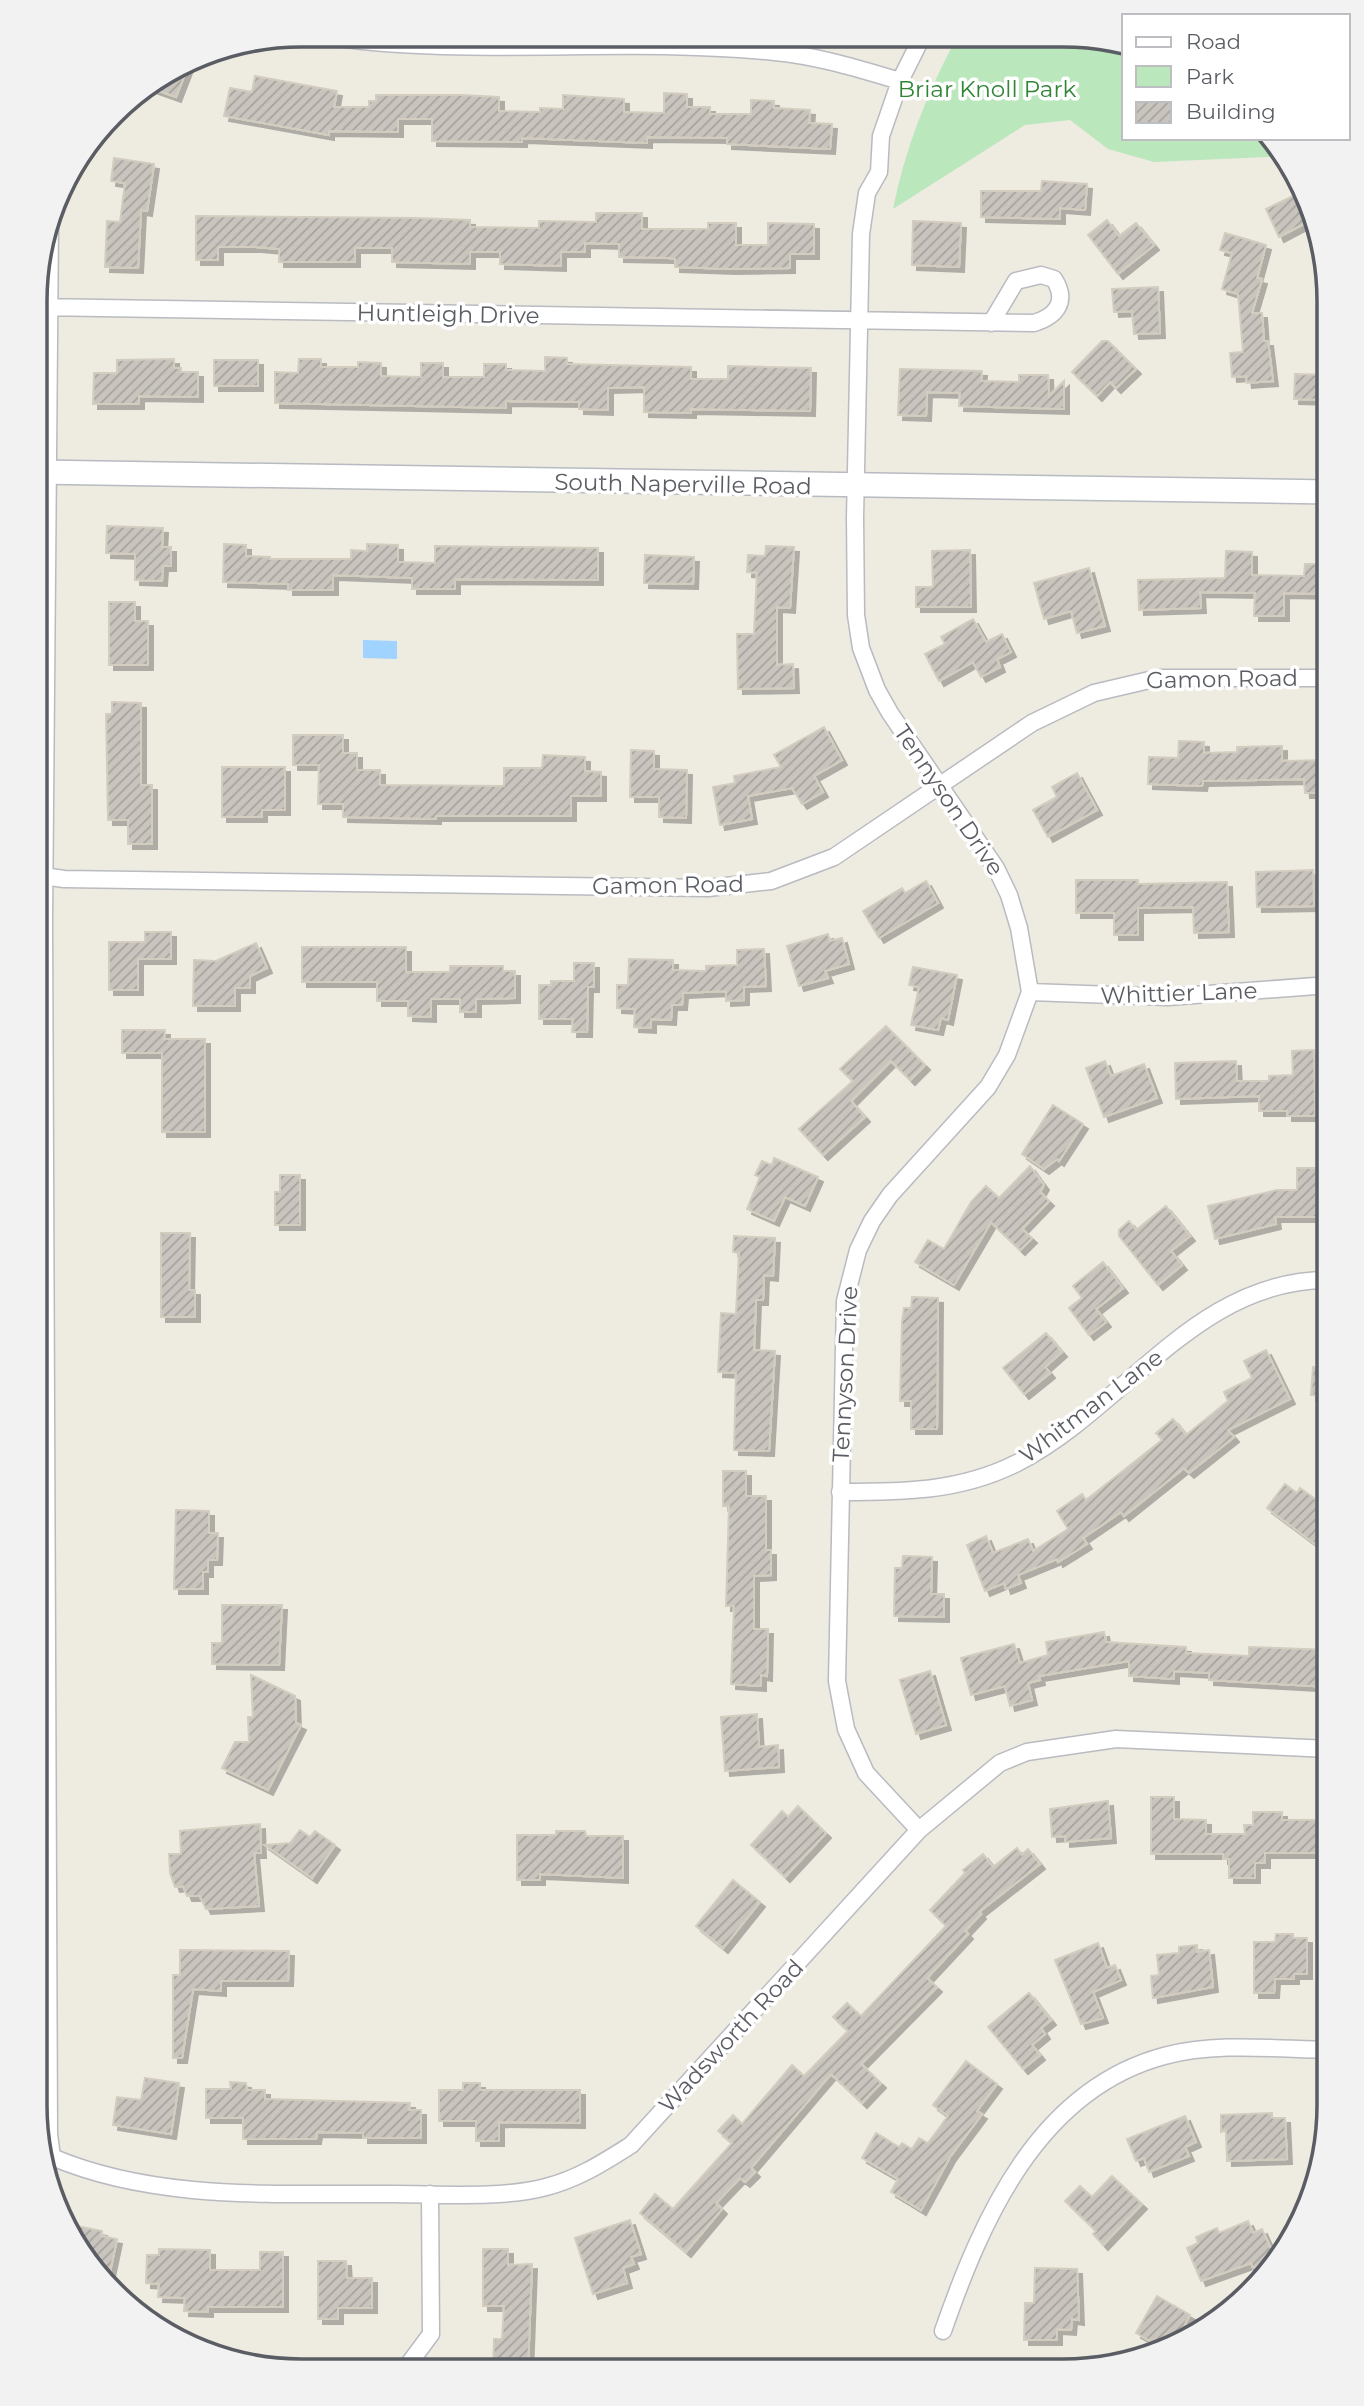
<svg xmlns="http://www.w3.org/2000/svg" width="1364" height="2406" viewBox="0 0 1364 2406" font-family="Montserrat,sans-serif">
	<style>
		.green { fill: #bbe7bc }
		.water { fill: #a0d3ff }
		.building { fill: url(#building-hatch); stroke: #d3cdbf; stroke-width: 2; filter: url(#shadow) }
		.lines { fill: none; stroke-linecap: round; stroke-linejoin: round }
		.street-casing { stroke: #b9bbc1; stroke-width: 19 }
		.secondary-casing { stroke: #b7bac1; stroke-width: 26 }
		.street { stroke: #fff; stroke-width: 16 }
		.secondary { stroke: #fff; stroke-width: 23 }
		.labels { text-anchor: middle; dominant-baseline: central; stroke-width: 7; stroke-linejoin: round; paint-order: stroke }
		.park-label { font-size: 23px; fill: #2f8535; stroke: #fff }
		.street-label { font-size: 23px; fill: #5a5d63; stroke: #fff }
		.rim { fill: none; stroke: #5a5d63; stroke-width: 3.5 }
	</style>
	<defs>
		<pattern id="building-hatch" width="6" height="6" patternUnits="userSpaceOnUse" patternTransform="scale(1.75)"><rect width="6" height="6" fill="#c9c5be"/><path d="M-1 1l2-2M0 6l6-6M5 7l2-2" fill="none" stroke="#a6a39e"/></pattern>
		<filter id="shadow"><feDropShadow dx="5" dy="5" stdDeviation="0" flood-color="#0004"/></filter>
	</defs>
	<rect width="100%" height="100%" fill="#eeebe1"/>
	<path class="green" d="M956 39 1114 40 1124 43V138H1271L1286 156 1154 162 1108 149 1070 120 1025 125 893 209C905 149 927 93 956 39Z"/>
	<path class="water" d="M363 640 397 641V659L363 658Z"/>
	<path class="building" d="M190 61 176 97 148 87 166 76Z
		M255 76 337 91 334 107H369V101H376V95H461L499 97V111L540 112V108L563 109V95L624 99V112L664 113V93L687 94V107H710V114H751V100L774 101V108L810 110 809 123 832 124 830 149 727 144V138L647 137V143L522 138V142L432 141V119H398V132L329 131V135L224 116 230 88 252 92Z
		M114 158 154 164 147 211 141 210 138 268 105 267 107 221 120 222 125 183 111 181Z
		M1042 181 1087 184 1085 210 1060 208V219L981 217V191H1041Z
		M1303 191 1315 218 1279 237 1266 209Z
		M596 213H642V229H708V223H736V245H768V223L814 224V254H790V268L731 269 675 267V259L668 258 619 257V244L585 243V252H561V266L500 264V252H470V264L392 262V248H355V262H279V249L256 247H218V260H196V216L415 218 470 220V227L539 228V221L596 222Z
		M1107 220 1119 236 1136 223 1154 245 1118 274 1088 235Z
		M913 221 961 223 959 267 912 265Z
		M1225 233 1266 245 1257 278 1262 279 1252 313H1262L1264 341H1268L1273 381 1247 383 1246 376 1232 377 1230 353 1243 352 1238 294 1222 289 1232 253 1220 250Z
		M1158 287 1160 333 1134 334 1132 311 1114 312 1112 289Z
		M1102 341H1108L1136 369 1116 388 1110 382 1097 396 1072 372Z
		M545 357 567 358V364L691 367V379H728V366L811 368 810 411 691 409V413L644 412V387L608 388V410L579 409V402L506 401V408L275 403V372L298 373 299 359H321V367H358V362L381 363V376L421 377V363H443V377H484V364H506V370L545 371Z
		M174 359V368H181V372H198V397L139 396V404H93L94 373H117V360Z
		M214 360H258V386H214Z
		M900 369 982 371 981 381 1019 382V375H1048L1049 396 1064 381V409L959 406 960 393 927 392 926 416 898 415Z
		M1295 374 1329 375V400L1294 399Z
		M107 526 163 528 162 547H171V566H163L162 581 135 580V554L106 553Z
		M224 544 246 545V556L270 557V559H351V550L367 551V544L398 545V562L435 563V546L598 548V580L455 579V589H412V578L333 575V590H288V584L223 582Z
		M766 546 794 547 790 608 777 607V665L793 664 794 688 738 689 737 634H754L757 573 747 572 748 555 765 556Z
		M970 550 971 607H916V587H933L932 551Z
		M1226 551 1252 552V575L1304 576 1305 564H1329V594L1284 593V616H1254L1255 593 1200 592 1201 608 1139 610 1138 580 1225 578Z
		M645 555 694 557 693 584 644 583Z
		M1089 568 1105 626 1077 633 1071 611 1044 619 1034 583Z
		M109 602H135V621H148V665H109Z
		M973 619 986 642 1002 634 1011 652 997 659 1000 667 981 677 973 662 939 681 925 654 945 644 941 637Z
		M112 702 141 703V785H152V844H128V820H108L106 714H112Z
		M824 727 842 760 814 776 823 792 802 804 792 788 748 796 752 819 720 825 713 787 735 783 734 776 781 767 774 755Z
		M293 735H343V753H357V770H380V785L504 786V768H542L543 755 585 757V771L601 772V796H571V816H436V819L343 817V804H318L319 765H293Z
		M1179 741 1204 742V753L1237 752V747L1282 746V761L1329 760V793H1305L1304 779 1203 781 1202 786 1148 784 1149 757 1178 758Z
		M631 750 654 751V769L687 770 686 818 659 817V797H630Z
		M222 767H285V810H262V817H222Z
		M1077 773 1097 810 1048 837 1033 810 1057 797 1052 787Z
		M1313 870 1314 906 1257 907 1256 872Z
		M1076 880H1138V884L1227 882 1229 932 1194 933 1193 907 1138 908V935H1114V913H1076Z
		M926 881 938 903 879 938 863 911 902 888 905 893Z
		M145 932H171V959H138V990H109V942H145Z
		M828 934 830 941 842 938 849 964 825 971 828 978 799 986 787 946Z
		M256 943 267 968 250 976V988H235V1006H193L194 960 216 961Z
		M302 947H406V972H450V966H503V971H515V998L476 999V1012H460V999H431V1017L408 1016V1001H377V982H302Z
		M764 949 766 986 744 987V1000L726 1001V991L683 993 682 1005H672L671 1020 651 1019V1028L634 1027 635 1009 617 1008V985H628L629 959 673 960V970L706 971V966L737 965V950Z
		M574 963H594V987H588L587 1032H572L573 1019H539V985H551V981H574Z
		M913 967 957 975 948 1020 941 1018 938 1030 911 1025 919 987 909 985Z
		M886 1026 925 1065 910 1080 891 1061 851 1101 865 1117 823 1155 799 1129 853 1081 840 1069Z
		M122 1030H165L164 1039H205V1132H162V1053H122Z
		M1314 1050 1315 1116H1287V1111H1259V1096L1176 1099 1175 1063 1236 1061 1237 1081H1269V1076L1293 1075 1292 1051Z
		M1105 1061 1111 1076 1144 1064 1157 1098 1104 1117 1086 1068Z
		M1053 1105 1083 1124 1059 1161 1057 1159 1044 1169 1022 1154Z
		M774 1158 818 1177 805 1206 785 1197 774 1221 747 1209 760 1177 755 1175 762 1161 772 1165Z
		M1030 1166 1044 1185 1040 1192 1049 1201 1022 1229 1032 1238 1020 1250 991 1222 954 1285 915 1262 928 1240 944 1249 971 1202 986 1186 999 1198Z
		M1297 1168H1316V1181H1329V1217H1275L1276 1224 1215 1239 1208 1206 1277 1190H1297Z
		M280 1175H300V1225H275V1192H280Z
		M1166 1206 1190 1236 1171 1251 1182 1265 1158 1285 1119 1236V1230L1129 1221 1136 1230Z
		M161 1233H190L189 1290H195V1317H161Z
		M734 1236 775 1238 773 1276 764 1275 763 1300H756L754 1350 775 1351 769 1451 734 1450 736 1373 718 1372 721 1313 736 1314 739 1253 733 1252Z
		M1103 1262 1123 1288 1096 1309 1106 1322 1089 1335 1069 1308 1082 1298 1073 1286Z
		M912 1297 938 1298 937 1429H911V1401H900L902 1321 904 1308H911Z
		M1046 1333 1062 1352 1045 1367 1050 1373 1024 1394 1003 1368Z
		M1266 1350 1290 1399 1228 1430 1234 1437 1189 1473 1184 1468 1124 1516 1121 1512 1083 1538 1087 1544 1058 1562 1057 1559 1018 1575 1021 1583 1006 1589 1004 1583 985 1591 967 1545 986 1536 993 1553 1028 1539 1033 1551 1068 1529 1057 1511 1082 1494 1086 1500 1162 1440 1156 1433 1173 1419 1186 1435 1228 1401 1224 1392 1252 1378 1244 1361Z
		M1313 1367 1329 1368V1396L1311 1395Z
		M723 1471H746V1496H766V1550H771V1575L754 1576V1629H768L767 1676 761 1675V1686L731 1684 734 1606H726L729 1506H723Z
		M1285 1484 1297 1493 1300 1488 1329 1509V1527L1315 1544 1267 1508Z
		M176 1510 209 1511V1533H218L217 1560H208V1572H203V1589H174Z
		M903 1556 932 1557 931 1594H944V1617L894 1616 895 1568H902Z
		M222 1605H282L279 1665 212 1664V1643H222Z
		M1104 1632 1106 1642 1186 1647V1653L1249 1656V1647L1329 1650V1687L1209 1680V1673L1174 1671V1679L1129 1676V1661L1039 1676 1040 1680 1028 1683 1032 1700 1010 1706 1005 1686 971 1695 961 1658 1014 1644 1020 1663 1048 1655 1046 1642Z
		M930 1671 946 1725 916 1734 900 1680Z
		M251 1675 295 1696 296 1723 301 1725 268 1790 222 1768 235 1742H249L248 1717H253Z
		M757 1714 759 1747 778 1745 779 1767 725 1771 721 1717Z
		M1151 1797H1174V1819L1206 1820V1834H1245L1244 1825H1253V1812H1282V1820H1328V1853H1265V1863H1255V1878H1229V1859H1223V1854H1151Z
		M1108 1801 1111 1838 1065 1842V1836L1052 1837 1050 1809Z
		M798 1806 826 1833 785 1877 751 1845 782 1811 788 1817Z
		M260 1824 261 1853H254L259 1906 206 1909 200 1896H187L183 1886 175 1887 170 1873 169 1854H181L180 1831Z
		M300 1830 310 1837 315 1831 335 1845 312 1878 265 1845 290 1843Z
		M556 1831H585L586 1836H623V1878L540 1874V1880H517V1835H556Z
		M1017 1848 1022 1855 1028 1849 1040 1864 979 1912 981 1914 965 1931 968 1934 927 1978 937 1987 861 2064 881 2083 862 2103 831 2074 751 2168 755 2172 745 2182 740 2178 716 2203 722 2209 686 2252 640 2213 655 2194 673 2209 732 2143 718 2131 733 2115 742 2124 792 2065 804 2076 848 2031 833 2017 847 2003 861 2016 946 1926 930 1910 965 1873 963 1870 983 1854 993 1867Z
		M733 1880 760 1902 723 1948 696 1926Z
		M1276 1934H1293V1938H1307V1974H1294V1979H1275L1274 1993H1254V1942H1275Z
		M1098 1943 1107 1968 1115 1965 1121 1980 1093 1992 1103 2018 1081 2024 1055 1960Z
		M1197 1945V1952L1209 1950 1213 1987 1153 1998 1151 1976 1159 1975 1157 1955 1179 1953V1947Z
		M180 1950 289 1951 288 1981H221V1991L193 1989 182 2058H173V1975H180Z
		M1029 1993 1051 2020 1041 2028 1045 2034 1032 2045 1040 2055 1023 2069 988 2027Z
		M966 2061 997 2084 977 2111 982 2114 950 2157 921 2210 891 2192 898 2179 862 2158 876 2133 899 2147 902 2143 912 2149 919 2138 928 2143 948 2116 933 2105Z
		M145 2078 179 2083 171 2134 113 2125 117 2097 141 2100Z
		M230 2082 246 2083 247 2090H265V2099L410 2103 409 2110H421V2138H363V2133L317 2132 316 2139H243V2118H206V2089H231Z
		M463 2083H480V2090H580V2123L499 2122V2141H476V2121H439V2090H463Z
		M1272 2113V2118H1285L1287 2159 1227 2161 1226 2130 1221 2132V2115Z
		M1185 2116 1196 2142 1185 2147 1189 2156 1149 2172 1144 2158 1136 2161 1127 2139Z
		M1112 2176 1142 2204 1103 2245 1093 2234 1096 2231 1065 2201 1080 2186 1092 2197Z
		M630 2220 641 2254 631 2257 634 2264 623 2268 627 2283 593 2294 575 2238Z
		M1248 2221 1253 2233 1262 2229 1275 2258 1253 2268 1251 2263 1201 2281 1187 2248 1198 2243 1196 2237 1217 2228 1219 2233Z
		M67 2224 102 2231 101 2236 117 2239 110 2272 90 2267Z
		M159 2249 210 2250V2270H260V2252H283V2307H208V2312L184 2311 185 2298 158 2297 159 2284 146 2283 147 2255H159Z
		M483 2249H508V2265L532 2264 528 2369H493L494 2339H502L504 2306H483Z
		M318 2261H346L347 2278H372V2308H338V2319H318Z
		M1035 2268 1077 2269 1079 2320 1072 2319 1071 2330 1057 2329V2340H1024L1025 2303H1034Z
		M1157 2296 1190 2315 1185 2324 1200 2332 1141 2358 1150 2341 1136 2333Z"/>
	<g class="lines">
		<g class="street-casing">
			<path id="street" d="M317 35C468 59 625 36 775 52 818 56 859 69 900 81
				M50 224 44 922 49 2134 52 2157C158 2202 280 2193 393 2194 440 2194 501 2199 546 2187 578 2179 604 2162 631 2145L919 1830 1000 1763 1027 1752 1116 1739 1329 1749
				M39 307 1034 323C1057 316 1068 301 1054 279L1041 275 1016 281 991 323
				M36 875 64 879 708 888 771 881 834 857 1032 723 1094 693 1158 678H1329
				M1030 992 1168 997 1329 985
				M840 1492C902 1492 960 1492 1017 1463 1125 1408 1196 1279 1329 1280
				M919 1830 866 1773 846 1729 837 1681 845 1301 858 1250 872 1221 890 1195 988 1087 1007 1055 1030 992 1019 928 1009 895 996 868 890 713 877 690 861 648 856 615 855 518 861 234 867 193 879 172 881 136 900 81 921 39
				M943 2331C982 2219 1038 2090 1164 2056 1216 2042 1275 2049 1328 2050
				M405 2369 431 2334 430 2194"/>
		</g>
		<g class="secondary-casing">
			<path id="secondary" d="M37 472 1329 492"/>
		</g>
		<use href="#street" class="street"/>
		<use href="#secondary" class="secondary"/>
	</g>
	<g class="labels">
		<g class="park-label">
			<text x="987" y="89">Briar Knoll Park</text>
		</g>
		<g class="street-label">
			<text transform="translate(448 314) rotate(1)">Huntleigh Drive</text>
			<text transform="translate(683 484) rotate(1)">South Naperville Road</text>
			<text transform="translate(1222 679) rotate(-1)">Gamon Road</text>
			<text transform="translate(949 800) rotate(56)">Tennyson Drive</text>
			<text transform="translate(668 885) rotate(-1)">Gamon Road</text>
			<text transform="translate(1179 993) rotate(-2)">Whittier Lane</text>
			<text transform="translate(845 1374) rotate(-87)">Tennyson Drive</text>
			<text transform="translate(1091 1406) rotate(-37)">Whitman Lane</text>
			<text transform="translate(731 2036) rotate(-47)">Wadsworth Road</text>
		</g>
	</g>
	<path d="M0 0H1364V2406H0ZM301 47H1063A254 254 0 0 1 1317 301V2105A254 254 0 0 1 1063 2359H301A254 254 0 0 1 47 2105V301A254 254 0 0 1 301 47Z" fill="#f2f2f3" fill-rule="evenodd"/>
	<path class="rim" d="M301 47H1063A254 254 0 0 1 1317 301V2105A254 254 0 0 1 1063 2359H301A254 254 0 0 1 47 2105V301A254 254 0 0 1 301 47Z"/>
	<rect x="1122" y="14" width="228" height="126" fill="#ffffff" stroke="#bdbec1" stroke-width="2"/>
	<rect x="1136" y="37" width="35" height="10" fill="#ffffff" stroke="#bdbec1" stroke-width="2"/>
	<text x="1186" y="49" font-size="21" fill="#5a5d63">Road</text>
	<rect x="1136" y="66" width="35" height="21" fill="#bbe7bc" stroke="#bdbec1" stroke-width="2"/>
	<text x="1186" y="84" font-size="21" fill="#5a5d63">Park</text>
	<rect x="1136" y="102" width="35" height="21" fill="url(#building-hatch)" stroke="#bdbec1" stroke-width="2"/>
	<text x="1186" y="119" font-size="21" fill="#5a5d63">Building</text>
</svg>
